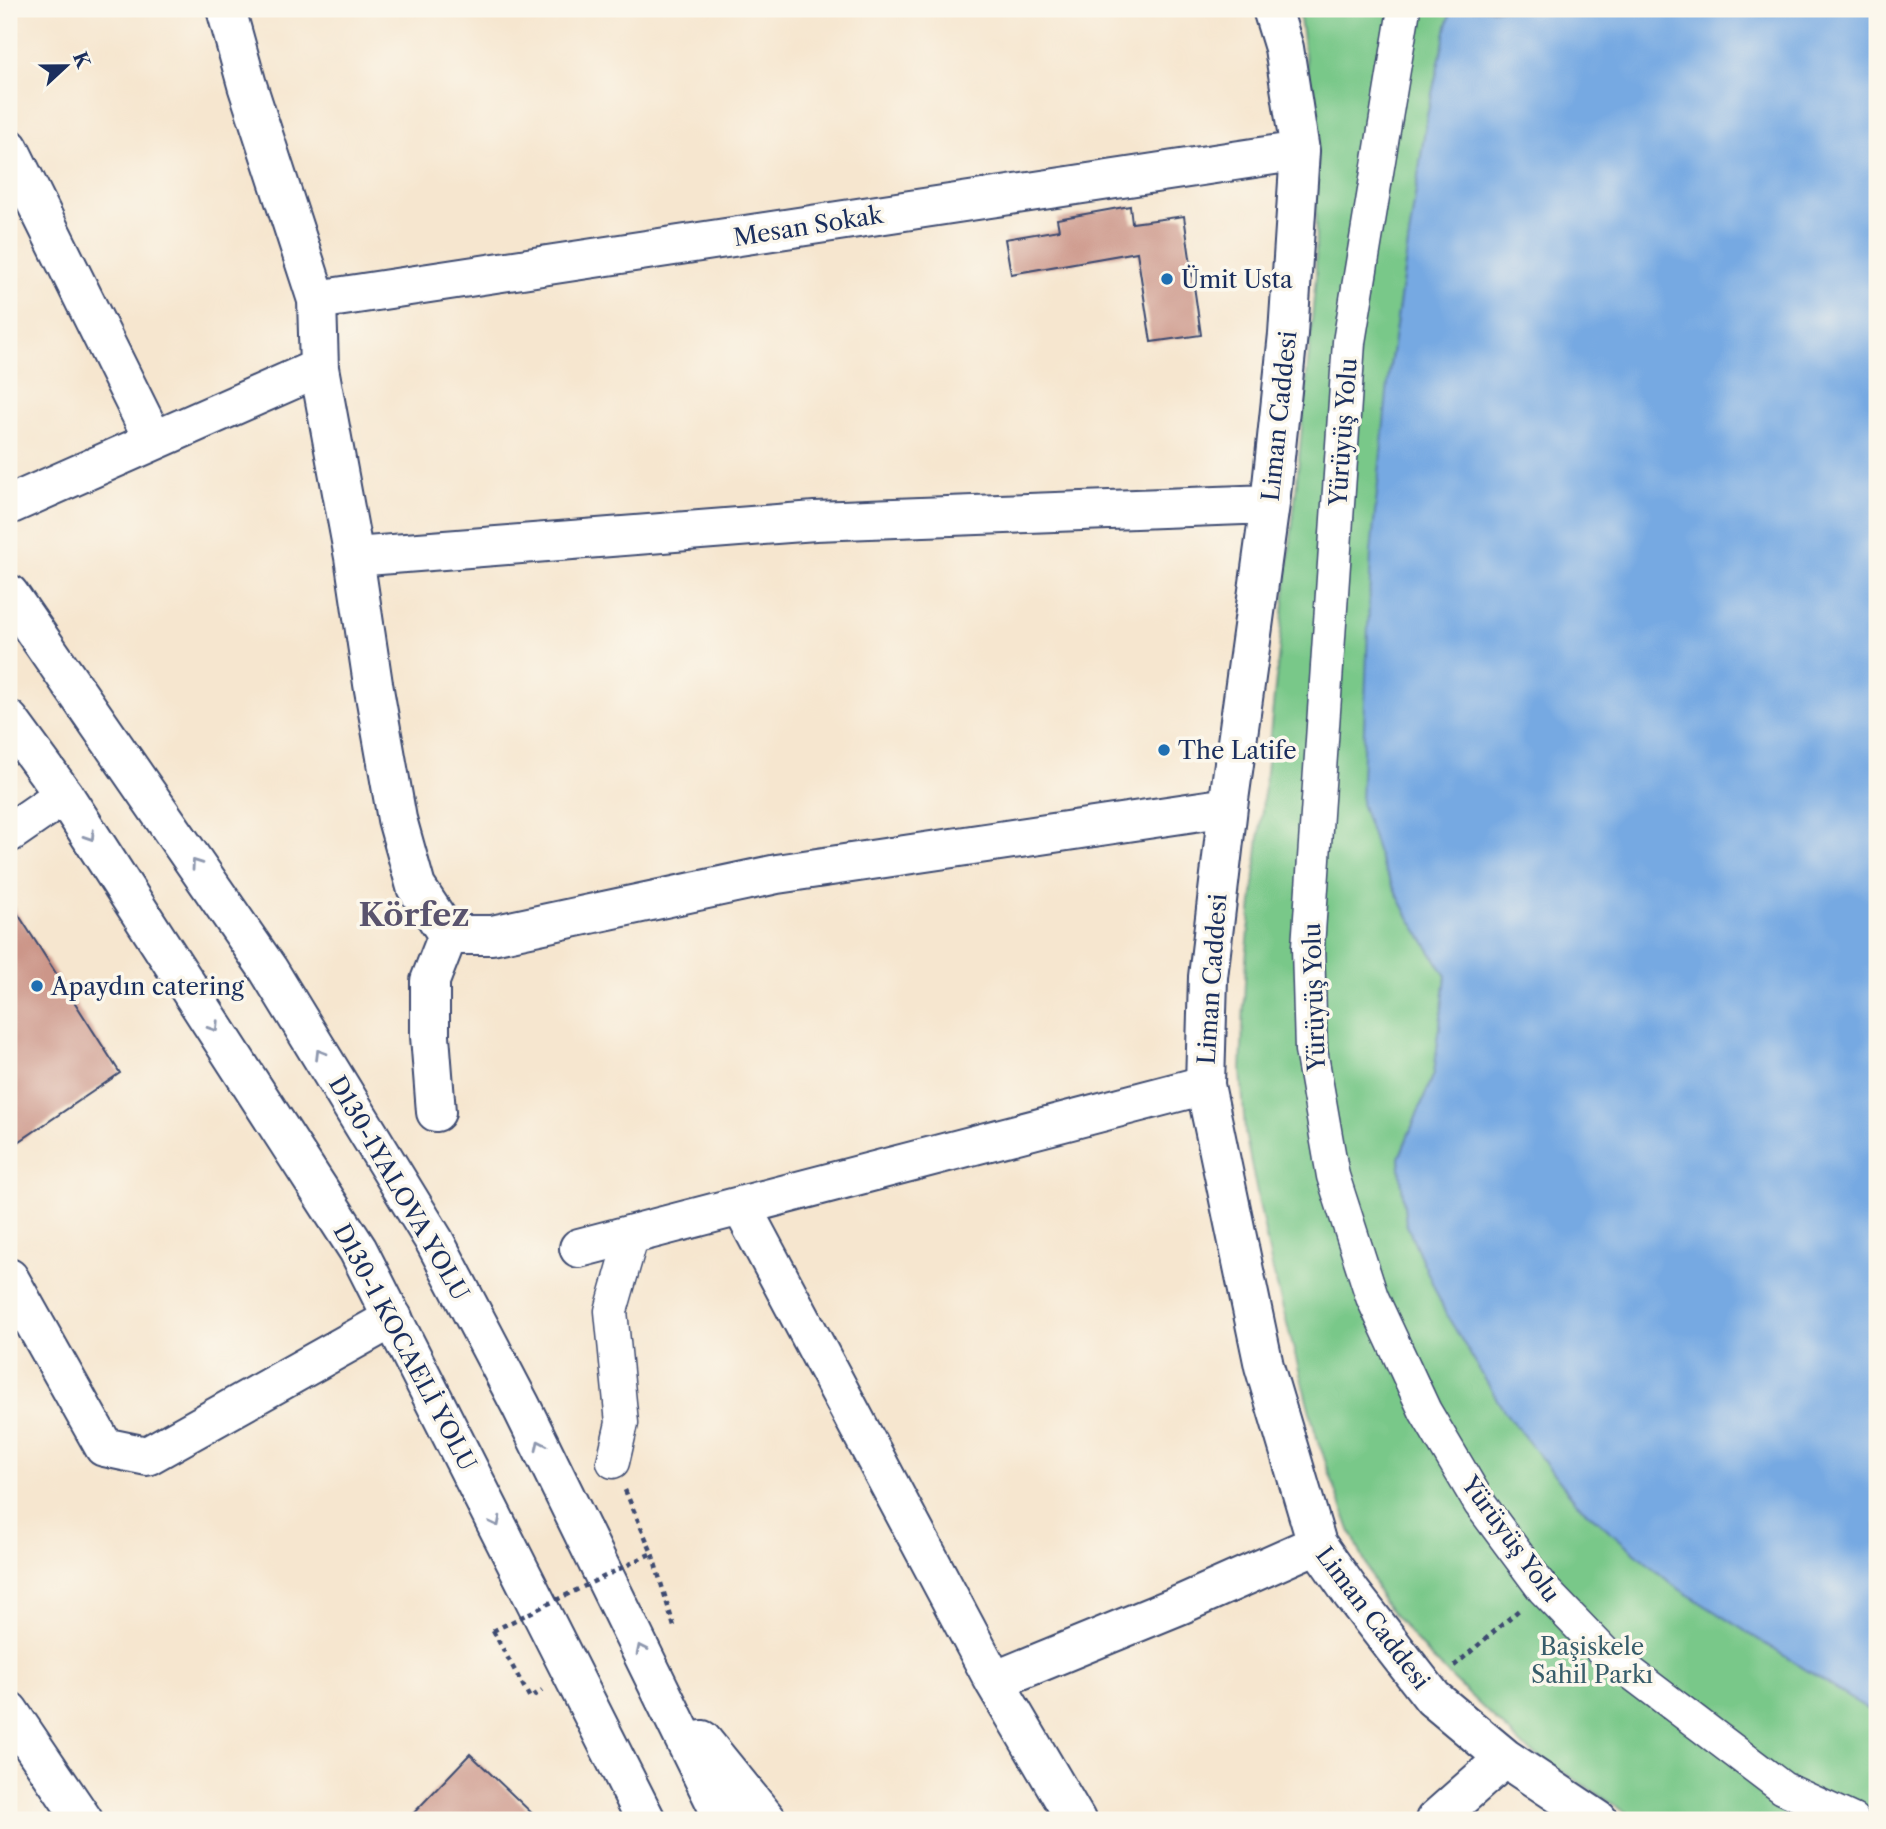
<svg xmlns="http://www.w3.org/2000/svg" width="1886" height="1829" viewBox="0 0 1886 1829" font-family="'Libre Caslon Text',serif">
	<style>
		.green { fill: #79c889; stroke: #4a7c74; stroke-width: 2 }
		.water { fill: #76a9e2; stroke: #486ca0; stroke-width: 2 }
		.building { fill: #cc9689 }
		.lines { fill: none; stroke-linecap: round; stroke-linejoin: round }
		.pedestrian-casing { stroke: #3c4a6f; stroke-width: 35 }
		.minor-casing { stroke: #3c4a6f; stroke-width: 42 }
		.tertiary-casing { stroke: #3c4a6f; stroke-width: 42 }
		.trunk-casing { stroke: #3c4a6f; stroke-width: 42 }
		.path { stroke: #3c4a6f; stroke-width: 4.5; stroke-dasharray: 5 5; stroke-linecap: butt }
		.pedestrian { stroke: #fff; stroke-width: 32 }
		.minor { stroke: #fff; stroke-width: 38 }
		.tertiary { stroke: #fff; stroke-width: 38 }
		.trunk { stroke: #fff; stroke-width: 38 }
		.path-bridge { stroke: #3c4a6f; stroke-width: 4.5; stroke-dasharray: 5 5; stroke-linecap: butt }
		.oneway { stroke: #8d97ae }
		.poi-dot { fill: #1f6fb2; stroke: #fbf7ec; stroke-width: 2.5 }
		.labels { text-anchor: middle; dominant-baseline: central; stroke-width: 7; stroke-linejoin: round; paint-order: stroke }
		.street-label { font-size: 24px; fill: #1b2f5e; stroke: #fbf7ec }
		.poi-label { font-size: 24px; fill: #1b2f5e; stroke: #fbf7ec; text-anchor: start }
		.park-label { font-size: 24px; fill: #375d6b; stroke: #fbf7ec }
		.district-label { font-size: 32px; font-weight: bold; fill: #59536d; stroke: #fbf7ec }
	</style>
	<rect width="100%" height="100%" fill="#fbf7ec"/>
	<filter id="ink" filterUnits="userSpaceOnUse"><feTurbulence type="fractalNoise" baseFrequency=".0143" numOctaves="2"/><feDisplacementMap in="SourceGraphic" scale="14" xChannelSelector="R" yChannelSelector="G"/><feConvolveMatrix kernelMatrix="1 2 1 2 8 2 1 2 1" color-interpolation-filters="sRGB"/></filter>
	<filter id="wash" filterUnits="userSpaceOnUse"><feTurbulence type="fractalNoise" baseFrequency=".00686" numOctaves="4" result="noise"/><feDisplacementMap in="SourceGraphic" scale="28" xChannelSelector="R" yChannelSelector="G"/><feGaussianBlur stdDeviation="1.57" result="paint"/><feColorMatrix in="noise" values="0 0 0 0 0 0 0 0 0 0 0 0 0 0 0 0 0 1.4 0 .05"/><feComposite in="paint" operator="in"/></filter>
	<g filter="url(#wash)">
		<rect width="100%" height="100%" fill="#f6e6cf"/>
		<path class="green" d="M1296 9H1451L1427 116 1389 373 1382 865 1409 917 1446 976 1434 1074 1399 1158 1406 1223 1445 1312 1504 1411 1577 1503 1673 1585 1877 1715V1820H1638L1524 1747 1433 1660 1383 1602 1350 1530 1316 1435 1271 1263 1245 1133 1241 1069 1246 959 1296 491 1316 276 1315 125 1300 19Z"/>
		<path class="water" d="M1451 9H1877V1715L1673 1585 1577 1503 1504 1411 1445 1312 1406 1223 1399 1158 1434 1074 1446 976 1409 917 1382 865 1361 803 1371 553 1389 373 1427 116Z"/>
		<g id="blocks">
			<path class="building" d="M1130 206 1132 223 1184 216 1201 335 1151 342 1137 252 1011 274 1005 239 1059 230 1057 219Z
				M9 900 120 1073 14 1145 9 1137Z
				M470 1754 539 1820H407Z"/>
		</g>
	</g>
	<g filter="url(#ink)">
		<use href="#blocks" fill-opacity="0" stroke="#3c4a6f" stroke-width="2"/>
		<g class="lines">
			<g class="pedestrian-casing">
				<path id="pedestrian" d="M1404 9 1349 342 1308 947 1311 1050 1333 1176 1372 1297 1425 1411 1480 1504 1543 1589 1605 1653 1783 1788 1853 1820
					M613 1462 622 1423 611 1311 633 1234"/>
			</g>
			<g class="minor-casing">
				<path id="minor" d="M226 9 247 85 317 300 319 368 354 557 373 684 397 819 416 887 448 935H492L777 874 1228 807
					M1272 9 1284 48 1300 151 1288 334 1270 504 1228 807 1208 977 1205 1085 1264 1366 1317 1544 1352 1594 1433 1698 1505 1758 1598 1820
					M9 148 154 441
					M317 300 1300 151
					M9 505 319 368
					M354 557 815 521 1270 504
					M9 833 64 795
					M436 1112 430 1036V981L448 935
					M741 1206 994 1681 1076 1820
					M579 1248 1205 1085
					M9 1278 104 1447 147 1456 393 1318
					M994 1681 1182 1604 1317 1544
					M1435 1820 1505 1758"/>
			</g>
			<g class="tertiary-casing">
				<path id="tertiary" d="M9 1711 83 1820"/>
			</g>
			<g class="trunk-casing">
				<path id="trunk" d="M9 594 268 969 435 1242 521 1406 724 1820
					M9 720 64 795 358 1250 646 1820
					M702 1740 767 1820"/>
			</g>
			<path class="path" d="M625 1490 652 1553 675 1630
				M493 1631 530 1698 542 1690
				M1454 1666 1519 1610"/>
			<use href="#pedestrian" class="pedestrian"/>
			<use href="#minor" class="minor"/>
			<use href="#tertiary" class="tertiary"/>
			<use href="#trunk" class="trunk"/>
			<path class="path-bridge" d="M493 1631 652 1553"/>
		</g>
		<defs><path id="oneway-chevron" d="M-2-3.5L2.5 0L-2 3.5" fill="none" stroke-width="1.6" stroke-linecap="round" stroke-linejoin="round" transform="scale(1.75)"/></defs>
		<g class="oneway">
			<use href="#oneway-chevron" transform="translate(90 836) rotate(57)"/>
			<use href="#oneway-chevron" transform="translate(196 864) rotate(-125)"/>
			<use href="#oneway-chevron" transform="translate(214 1027) rotate(57)"/>
			<use href="#oneway-chevron" transform="translate(320 1054) rotate(-121)"/>
			<use href="#oneway-chevron" transform="translate(540 1445) rotate(-116)"/>
			<use href="#oneway-chevron" transform="translate(496 1522) rotate(63)"/>
			<use href="#oneway-chevron" transform="translate(641 1649) rotate(-116)"/>
		</g>
	</g>
	<g class="poi-dot">
		<circle cx="1167" cy="279" r="7"/>
		<circle cx="1164" cy="750" r="7"/>
		<circle cx="37" cy="986" r="7"/>
	</g>
	<g class="labels">
		<g class="street-label">
			<text transform="translate(808 226) rotate(-9)">Mesan Sokak</text>
			<text transform="translate(1279 416) rotate(-84)">Liman Caddesi</text>
			<text transform="translate(1343 432) rotate(-86)">Yürüyüş Yolu</text>
			<text transform="translate(1212 979) rotate(-86)">Liman Caddesi</text>
			<text transform="translate(1314 997) rotate(-92)">Yürüyüş Yolu</text>
			<text transform="translate(399 1188) rotate(60)">D130-1YALOVA YOLU</text>
			<text transform="translate(405 1347) rotate(62)">D130-1 KOCAELİ YOLU</text>
			<text transform="translate(1511 1539) rotate(54)">Yürüyüş Yolu</text>
			<text transform="translate(1373 1618) rotate(53)">Liman Caddesi</text>
		</g>
		<g class="poi-label">
			<text x="1181" y="279">Ümit Usta</text>
			<text x="1178" y="750">The Latife</text>
			<text x="51" y="986">Apaydın catering</text>
		</g>
		<g class="park-label">
			<text x="1592" y="1646">Başiskele<tspan x="1592" dy="28">Sahil Parkı</tspan></text>
		</g>
		<g class="district-label">
			<text x="414" y="914">Körfez</text>
		</g>
	</g>
	<rect width="1886" height="1829" fill="none" stroke="#fbf7ec" stroke-width="35"/>
	<g transform="translate(66 66) rotate(68)" stroke="#fbf7ec" stroke-width="5" paint-order="stroke">
	<path d="M0-5L12 26L0 18L-12 26Z" fill="#1b2f5e"/>
	<text y="-10" font-size="19" font-weight="bold" text-anchor="middle" fill="#1b2f5e">K</text>
	</g>
</svg>
